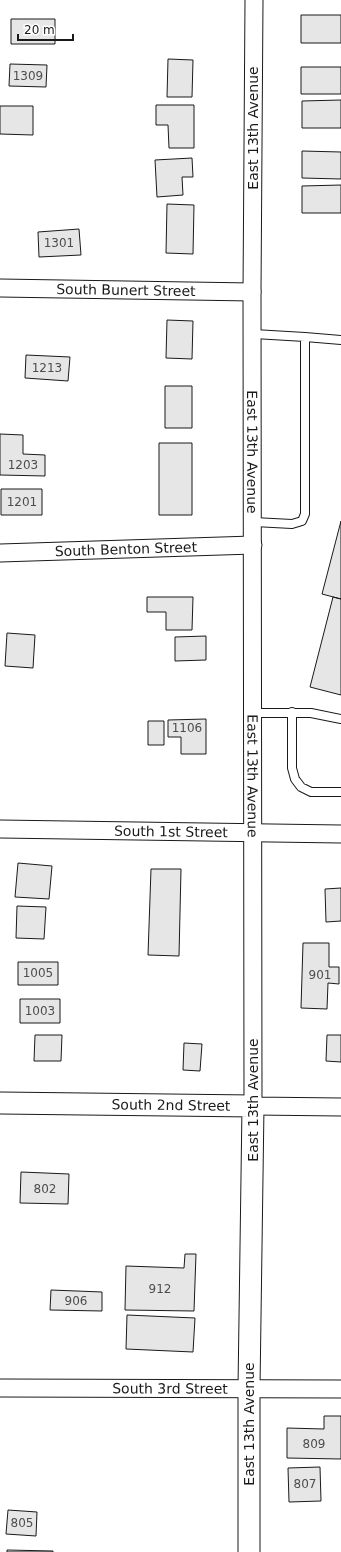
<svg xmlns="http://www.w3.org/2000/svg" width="341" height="1552" viewBox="0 0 341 1552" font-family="'DejaVu Sans',sans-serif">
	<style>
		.building { fill: #e6e6e6; stroke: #1a1a1a }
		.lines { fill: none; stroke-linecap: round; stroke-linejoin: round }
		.service-casing { stroke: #1a1a1a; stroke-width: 10 }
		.minor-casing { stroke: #1a1a1a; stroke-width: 19 }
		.tertiary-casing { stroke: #1a1a1a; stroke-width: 23 }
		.service { stroke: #fff; stroke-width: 8 }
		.minor { stroke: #fff; stroke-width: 17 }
		.tertiary { stroke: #fff; stroke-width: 21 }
		.labels { text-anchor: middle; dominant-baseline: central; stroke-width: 3; stroke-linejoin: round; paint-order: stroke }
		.number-label { font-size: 12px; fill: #4d4d4d }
		.street-label { font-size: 14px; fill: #1a1a1a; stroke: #fff }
	</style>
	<rect width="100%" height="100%" fill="#fff"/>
	<path class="building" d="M301 15H341V43H301Z
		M11 19H55V44H11Z
		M168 59 193 60 192 97H167Z
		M10 64 47 65 46 87 9 86Z
		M301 67H341V94H301Z
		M341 100V128H302V101Z
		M156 105H194V148H169L168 125H156Z
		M0 106H33V135L0 134Z
		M302 151 341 152V179L302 178Z
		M192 158 193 177H182L183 195 157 197 155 160Z
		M341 185V213H302V186Z
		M167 204 194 205 193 254 166 253Z
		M79 229 81 255 39 257 38 232Z
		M167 320 193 321 192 359 166 358Z
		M26 355 70 357 68 381 25 378Z
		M165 386H192V428H165Z
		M0 434 23 435V454L45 455V476L0 475Z
		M159 443H192V515H159Z
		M1 489H42V515H1Z
		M341 521V599L322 594Z
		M147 597H193L192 630H166V612H147Z
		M333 597 341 599V695L310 687Z
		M7 633 35 635 33 668 5 666Z
		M206 636V660L175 661V637Z
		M206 719V754H181V737H168V720Z
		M148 721H164V745H148Z
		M18 863 52 866 49 899 15 897Z
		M151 869H181L179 956 148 955Z
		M341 888V921L326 922 325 889Z
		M17 906 46 907 44 939 16 938Z
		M303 943H329V967H339V984L328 983 327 1009 301 1008Z
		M18 962H58V985H18Z
		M20 999H60V1023H20Z
		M35 1035H62L61 1061H34Z
		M327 1035H341V1062L326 1061Z
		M184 1043 202 1044 200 1071 183 1070Z
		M21 1172 69 1174 68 1204 20 1203Z
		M185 1254H196L194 1311 125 1310 126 1266 184 1268Z
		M51 1290 102 1292V1311L50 1310Z
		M127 1315 195 1318 193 1352 126 1349Z
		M324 1416H341V1459L287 1458V1428L324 1429Z
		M320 1467 321 1501 289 1502 288 1468Z
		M8 1510 37 1512 36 1536 6 1534Z
		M7 1550 53 1551V1552H7Z"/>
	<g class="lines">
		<g class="service-casing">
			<path id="service" d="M252 334 305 337V514L302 521 292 524 253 522
				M305 337 341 340
				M292 712V768L295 779 301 787 311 792H341
				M253 713H311L341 719"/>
		</g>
		<g class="minor-casing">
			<g id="minor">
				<path id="s1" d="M254 0 252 292 253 1106 341 1107"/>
				<path id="s2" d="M0 288 252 292"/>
				<path id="s3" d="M0 553 253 545"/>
				<path id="s4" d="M0 829 341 834"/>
				<path id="s5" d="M0 1388 341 1389"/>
			</g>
		</g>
		<g class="tertiary-casing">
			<g id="tertiary">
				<path id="s6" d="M0 1103 253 1106 249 1388V1552"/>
			</g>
		</g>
		<use href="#service" class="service"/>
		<use href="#minor" class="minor"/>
		<use href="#tertiary" class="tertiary"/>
	</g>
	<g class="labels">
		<g class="number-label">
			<text x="28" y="76">1309</text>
			<text x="59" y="243">1301</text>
			<text x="47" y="368">1213</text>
			<text x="23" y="465">1203</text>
			<text x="22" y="502">1201</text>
			<text x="187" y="728">1106</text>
			<text x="38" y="973">1005</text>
			<text x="320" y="975">901</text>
			<text x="40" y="1011">1003</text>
			<text x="45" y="1189">802</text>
			<text x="160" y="1289">912</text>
			<text x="76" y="1301">906</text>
			<text x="314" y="1444">809</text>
			<text x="305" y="1484">807</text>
			<text x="22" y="1523">805</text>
		</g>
		<g class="street-label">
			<text transform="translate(253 128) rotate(-90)">East 13th Avenue</text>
			<text stroke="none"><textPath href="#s2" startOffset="126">South Bunert Street</textPath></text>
			<text stroke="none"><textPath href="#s1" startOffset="452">East 13th Avenue</textPath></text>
			<text stroke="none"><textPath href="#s3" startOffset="126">South Benton Street</textPath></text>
			<text stroke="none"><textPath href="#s1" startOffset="776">East 13th Avenue</textPath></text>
			<text stroke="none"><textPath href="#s4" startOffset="171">South 1st Street</textPath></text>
			<text transform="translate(253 1100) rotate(-90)">East 13th Avenue</text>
			<text stroke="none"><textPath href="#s6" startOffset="171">South 2nd Street</textPath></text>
			<text stroke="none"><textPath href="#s5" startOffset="170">South 3rd Street</textPath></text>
			<text transform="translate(249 1424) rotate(-90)">East 13th Avenue</text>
		</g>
	</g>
	<path d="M18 34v6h55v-6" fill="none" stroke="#1a1a1a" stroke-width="2"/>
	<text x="24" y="34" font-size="12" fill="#1a1a1a" stroke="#ffffff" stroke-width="3" paint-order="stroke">20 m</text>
</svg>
